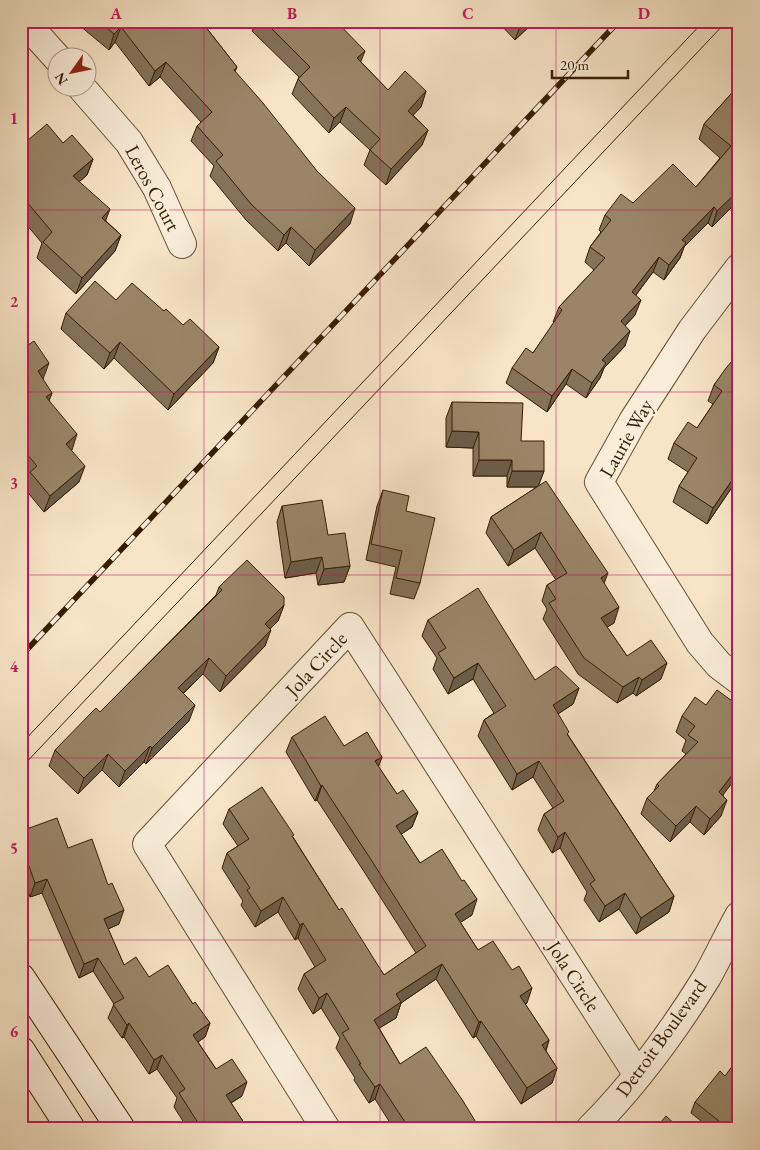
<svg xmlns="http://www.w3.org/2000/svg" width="760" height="1150" viewBox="0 0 760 1150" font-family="'EB Garamond',serif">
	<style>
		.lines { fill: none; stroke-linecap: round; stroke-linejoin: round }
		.street-casing { stroke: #664f33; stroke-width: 30 }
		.secondary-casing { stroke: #351d01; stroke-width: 30 }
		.street { stroke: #faeedb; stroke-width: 28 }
		.secondary { stroke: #faeedb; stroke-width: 28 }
		.tram { stroke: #351d01; stroke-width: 1 }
		.rail-casing { stroke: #351d01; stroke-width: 5.5 }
		.rail { stroke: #faeedb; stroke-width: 4; stroke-dasharray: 11; stroke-linecap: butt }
		.wall { fill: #847259; stroke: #351d01 }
		.shaded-wall { fill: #6c5d49; stroke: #351d01 }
		.building { fill: #9a8568; stroke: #351d01 }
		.grid { fill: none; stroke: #c2185b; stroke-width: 1; stroke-opacity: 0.55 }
		.labels { text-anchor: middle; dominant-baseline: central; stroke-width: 5; stroke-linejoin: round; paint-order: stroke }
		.street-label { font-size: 20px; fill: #351d01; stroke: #faeedb }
		.neatline { fill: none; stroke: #c2185b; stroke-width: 2 }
		.grid-label { font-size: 16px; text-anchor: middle; font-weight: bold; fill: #c2185b }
	</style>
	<rect width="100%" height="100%" fill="#f8e5c8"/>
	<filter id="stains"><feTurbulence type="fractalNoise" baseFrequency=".004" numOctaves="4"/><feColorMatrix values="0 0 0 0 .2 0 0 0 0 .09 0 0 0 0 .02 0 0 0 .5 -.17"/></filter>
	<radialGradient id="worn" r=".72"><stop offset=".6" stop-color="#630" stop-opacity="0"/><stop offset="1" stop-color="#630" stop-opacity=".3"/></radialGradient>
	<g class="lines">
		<g class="street-casing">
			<path id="street" d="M24 21 58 59
				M82 88 129 142 157 188 182 244
				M739 268 692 330 633 421 599 482 700 643 719 665 739 680
				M326 1129 147 844 350 627 638 1075
				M590 1129C635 1084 673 1032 707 977 718 957 728 936 739 916"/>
		</g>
		<g class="secondary-casing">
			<path id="secondary" d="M21 978 121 1129
				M21 1051 71 1129"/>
		</g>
		<use href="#street" class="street"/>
		<use href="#secondary" class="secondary"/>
		<path class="tram" d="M21 744 704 21
			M21 768 727 21"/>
		<g class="rail-casing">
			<path id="rail" d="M21 656 619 21"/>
		</g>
		<use href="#rail" class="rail"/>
	</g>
	<path class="wall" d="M74 21H201L237 67 235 72 350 224 309 266 286 243 278 251 246 220 210 176 214 166 191 141 197 126 201 122 160 77 149 86 115 42 109 50Z
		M247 21H339L338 23 361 62 388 90 426 91 421 107 413 115 428 130 422 145 386 185 364 165 370 150 340 122 329 133 292 94 298 79 299 77 252 31 254 27Z
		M497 21H535L515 40Z
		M739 85V195L733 202 731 208 712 227 708 223 684 247 680 258 664 280 653 272 636 295 635 315 625 326V346L604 368 600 378 586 398 566 384 547 412 506 383 512 368 533 353 554 323 553 322 559 307 594 270 585 262 590 247 601 232 599 230 605 215 633 203 696 187 720 158 699 139 704 124Z
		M63 143 93 159 87 175 79 182 106 221 121 235 115 251 76 294 37 258 42 243 21 218V146Z
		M116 300 164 311 183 325 219 347 213 363 168 410 114 358 104 369 61 329 66 313Z
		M21 350 52 393 49 400 71 450 79 482 44 512 24 488 28 478 21 470Z
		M739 353V477L707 524 673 502 679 486 688 472 668 459 674 443 697 428 713 404 708 401 714 385Z
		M452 402 521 441 544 471 538 486 604 583 614 623 607 627 627 656 661 679 636 696 633 693 617 703 578 674 543 619 547 609 542 601 547 585 556 580 535 548 508 566 486 533 491 517 537 487H507V476H473V448L446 447V418Z
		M383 490 406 511 420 583 414 599 390 594 396 567 366 560 377 506Z
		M282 506 328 535 350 566 344 582 318 585 316 573 285 578 277 522Z
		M219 587 284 605 278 621 270 629 265 646 220 692 203 674 183 694 189 721 146 764 144 762 119 787 102 770 78 794 49 766 55 750 100 712 216 595Z
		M428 620 535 680 579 688 573 704 558 714 568 735 674 896 669 912 636 934 619 909 599 922 584 900 587 892 560 848 552 853 538 830 544 814 553 808 533 777 512 790 478 736 484 720 494 713 473 679 448 694 433 669 437 658 422 636Z
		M682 716 737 736 723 796 721 816 704 835 690 822 670 842 641 814 647 798 654 791 657 784 686 754 682 751 686 740 676 732Z
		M292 737 344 746 382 757 378 767 397 794 418 812 412 827 401 834 420 863 472 915 460 922 478 950 527 1003 525 1004 549 1040 546 1051 557 1068 552 1083 521 1104 476 1036 473 1038 436 979 401 1003 396 1018 379 1028 400 1064 480 1129H394L375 1099 369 1103 354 1080 355 1078 336 1048 340 1038 321 1008 313 1014 298 989 304 974 315 967 298 938 295 940 278 912 255 927 241 905 243 901 222 868 227 853 238 846 223 824 229 809 293 837 339 910 384 975 416 953 363 870 317 800 315 801 286 752Z
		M21 831 68 848 119 924 108 929 124 965 149 977 193 1004 210 1023 205 1037 198 1042 216 1069 242 1096 231 1103 248 1129H188L174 1107 177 1098 157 1069 149 1074 124 1037 122 1038 108 1018 114 1004 93 971 79 978 42 893 30 897 24 879Z
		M739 1020V1036L734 1032Z
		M725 1076 739 1129H711L691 1113 695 1102Z"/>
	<path class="shaded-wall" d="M524 21H535L515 40 521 24Z
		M121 27 115 42 109 50 114 34Z
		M365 51 359 66 357 58Z
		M166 62 160 77 149 86 155 71Z
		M28 87 23 101 21 102V91Z
		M426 91 421 107 403 126 408 111Z
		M346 107 340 122 329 133 334 118Z
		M428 130 422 145 386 185 391 169Z
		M93 159 87 175 67 192 73 176Z
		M739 186V195L733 202 731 208 712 227 717 211Z
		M714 207 708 223 684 247 680 258 664 280 669 265 682 240Z
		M355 208 350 224 309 266 315 250Z
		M110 209 104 225 102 218Z
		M291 227 286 243 278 251 284 235Z
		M121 235 115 251 76 294 82 278Z
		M659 257 653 272 627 307 632 292Z
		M641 300 635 315 615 337 621 321Z
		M630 331 625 346 604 368 600 378 586 398 592 383 602 360Z
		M120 342 114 358 104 369 110 353Z
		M219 347 213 363 168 410 174 394Z
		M49 363 43 379 38 371Z
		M572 369 566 384 547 412 552 396Z
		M52 393 46 409V397Z
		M452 431 479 432 473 448 446 447Z
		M77 434 72 450 60 460 66 444Z
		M479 460H512L507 476H473Z
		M85 466 79 482 44 512 50 496Z
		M739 470V477L707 524 713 508Z
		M512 471H544L538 487H507Z
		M541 532 535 548 508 566 514 550Z
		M322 557 316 573 285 578 291 562Z
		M350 566 344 582 318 585 324 569Z
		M608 573 602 589 601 578Z
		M284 605 278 621 259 640 265 624Z
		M619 607 614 623 596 634 601 618Z
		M271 630 265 646 220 692 226 676Z
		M209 658 203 674 172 704 178 688Z
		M478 663 473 679 448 694 454 678Z
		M667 663 661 679 636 696 642 680Z
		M639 677 633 693 617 703 623 687Z
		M579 688 573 704 547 721 553 705Z
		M195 705 189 721 146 764 152 748Z
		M739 725V733L727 749 733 733Z
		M150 746 144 762 119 787 125 771Z
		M108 754 102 770 78 794 84 778Z
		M382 757 376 773 375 761Z
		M539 761 533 777 512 790 517 774Z
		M739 766V774L713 808 719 792Z
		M322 785 317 800 315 801 321 786Z
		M727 800 721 816 704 835 710 819Z
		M696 806 690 822 670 842 676 826Z
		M418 812 412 827 391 841 396 826Z
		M565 832 560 848 552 853 558 837Z
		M29 866 24 879 21 880V868Z
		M47 879 42 893 30 897 35 883Z
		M625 893 619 909 599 922 605 906Z
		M674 896 669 912 636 934 641 918Z
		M283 897 278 912 255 927 261 911Z
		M477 899 472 915 449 930 455 914Z
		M124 910 119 924 99 933 104 919Z
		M303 923 298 938 295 940 300 925Z
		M98 958 93 971 79 978 84 964Z
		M442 964 436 979 401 1003 396 1018 368 1035 374 1020 396 994Z
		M532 988 527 1003 514 1011 520 996Z
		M327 993 321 1008 313 1014 319 998Z
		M481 1021 476 1036 473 1038 479 1022Z
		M129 1023 124 1037 122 1038 127 1025Z
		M210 1023 205 1037 188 1049 193 1035Z
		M549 1040 544 1056 542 1045Z
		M162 1055 157 1069 149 1074 154 1060Z
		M557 1068 552 1083 521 1104 527 1088Z
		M247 1082 242 1096 221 1109 226 1095Z
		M380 1084 375 1099 369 1103 375 1087Z"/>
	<path class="building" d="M99 21H201L237 67 234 70 263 103 317 171 355 208 315 250 291 227 284 235 251 204 216 161 223 155 197 126 212 112 166 62 155 71 121 27 114 34Z
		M264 21H336L365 51 357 58 388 90 405 71 426 91 408 111 428 130 391 169 370 150 380 139 346 107 334 118 298 79 310 67Z
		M518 21H524L521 24Z
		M21 75 28 87 21 91Z
		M739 85V186L735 191 737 192 717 211 714 207 682 240 686 243 669 265 659 257 632 292 641 300 621 321 630 331 602 360 606 363 592 383 572 369 552 396 512 368 526 348 533 353 562 310 559 307 605 258 590 247 611 220 605 215 621 194 633 203 673 164 696 187 731 146 704 124Z
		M47 124 63 143 72 135 93 159 73 176 110 209 102 218 121 235 82 278 43 242 52 232 21 195V146Z
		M95 281 116 300 132 283 164 311 166 309 183 325 190 319 219 347 174 394 120 342 110 353 66 313Z
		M34 341 49 363 38 371 52 393 46 397 77 434 66 444 85 466 50 496 30 472 37 466 21 447V350Z
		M739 353V470L713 508 679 486 697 458 674 443 688 422 697 428 722 391 714 385 726 368Z
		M452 402 523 403 521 441H544V471H512V460H479V432L452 431Z
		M546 481 608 573 601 578 619 607 601 618 627 656 651 640 667 663 642 680 639 677 623 687 584 658 549 603 556 599 547 585 567 573 541 532 514 550 491 517Z
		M383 490 409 496 406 511 435 518 420 583 396 578 402 551 371 544Z
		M322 500 328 535 345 533 350 566 324 569 322 557 291 562 282 506Z
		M247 560 284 597V605L265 624 271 630 226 676 209 658 178 688 195 705 152 748 150 746 125 771 108 754 84 778 55 750 96 708 100 712 222 590 219 587Z
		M478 588 535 680 556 666 579 688 553 705 569 732 567 734 674 896 641 918 625 893 605 906 590 884 595 880 565 832 558 837 544 814 564 801 539 761 517 774 484 720 506 706 478 663 454 678 438 653 446 648 428 620Z
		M717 690 739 706V725L733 733 739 737V766L719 792 727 800 710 819 696 806 676 826 647 798 659 786 657 784 698 742 688 735 695 726 682 716 695 697 706 705Z
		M325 716 344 746 367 732 382 757 375 761 397 794 403 790 418 812 396 826 420 863 442 849 462 881 464 880 477 899 455 914 478 950 493 941 512 970 519 966 532 988 520 996 549 1040 542 1045 557 1068 527 1088 481 1021 479 1022 442 964 396 994 401 1002 374 1020 400 1064 426 1047 463 1101 480 1129H401L407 1125 380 1084 375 1087 359 1064H361L342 1033 349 1029 327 993 319 998 304 974 326 960 303 923 300 925 283 897 261 911 247 890 250 888 227 853 249 839 229 809 262 787 294 835 292 836 339 910 342 908 384 975 426 946 368 855 322 785 321 786 292 737Z
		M57 818 68 848 92 839 108 885 112 883 124 910 104 919 124 965 136 957 149 977 168 965 193 1004 195 1002 210 1023 193 1035 216 1069 232 1059 247 1082 226 1095 248 1129H202L179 1093 185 1089 162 1055 154 1060 129 1023 127 1025 113 1004 124 998 98 958 84 964 47 879 35 883 29 866 21 868V831Z
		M739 1057V1129H729L695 1102 720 1071 725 1076Z
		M666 1116 680 1129H655Z"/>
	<path class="grid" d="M204 21V1129M380 21V1129M556 21V1129M21 210H739M21 392H739M21 575H739M21 758H739M21 940H739"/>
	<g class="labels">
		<g class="street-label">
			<text transform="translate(153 188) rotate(62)">Leros Court</text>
			<text transform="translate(626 438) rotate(-60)">Laurie Way</text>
			<text transform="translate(316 664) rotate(-47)">Jola Circle</text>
			<text transform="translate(574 976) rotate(57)">Jola Circle</text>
			<text transform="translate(661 1038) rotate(-54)">Detroit Boulevard</text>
		</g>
	</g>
	<rect width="760" height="1150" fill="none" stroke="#f8e5c8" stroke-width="55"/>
	<g transform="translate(72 72) rotate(237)"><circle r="24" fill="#faeedb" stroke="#ab9a84"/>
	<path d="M0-4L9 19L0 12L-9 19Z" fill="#8f2418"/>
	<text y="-8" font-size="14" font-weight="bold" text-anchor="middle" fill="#351d01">N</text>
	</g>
	<path d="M552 70v8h76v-8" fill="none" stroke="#351d01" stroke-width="2.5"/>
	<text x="560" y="70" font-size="15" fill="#351d01" stroke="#faeedb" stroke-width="4" paint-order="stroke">20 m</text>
	<rect x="28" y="28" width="704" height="1094" class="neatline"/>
	<g class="grid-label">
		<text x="116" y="19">A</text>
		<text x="292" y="19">B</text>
		<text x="468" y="19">C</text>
		<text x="644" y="19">D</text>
		<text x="14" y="124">1</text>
		<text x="14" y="307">2</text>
		<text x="14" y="489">3</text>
		<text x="14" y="672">4</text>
		<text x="14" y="854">5</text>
		<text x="14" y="1037">6</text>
	</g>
	<rect width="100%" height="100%" filter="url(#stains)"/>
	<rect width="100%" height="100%" fill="url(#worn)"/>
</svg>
